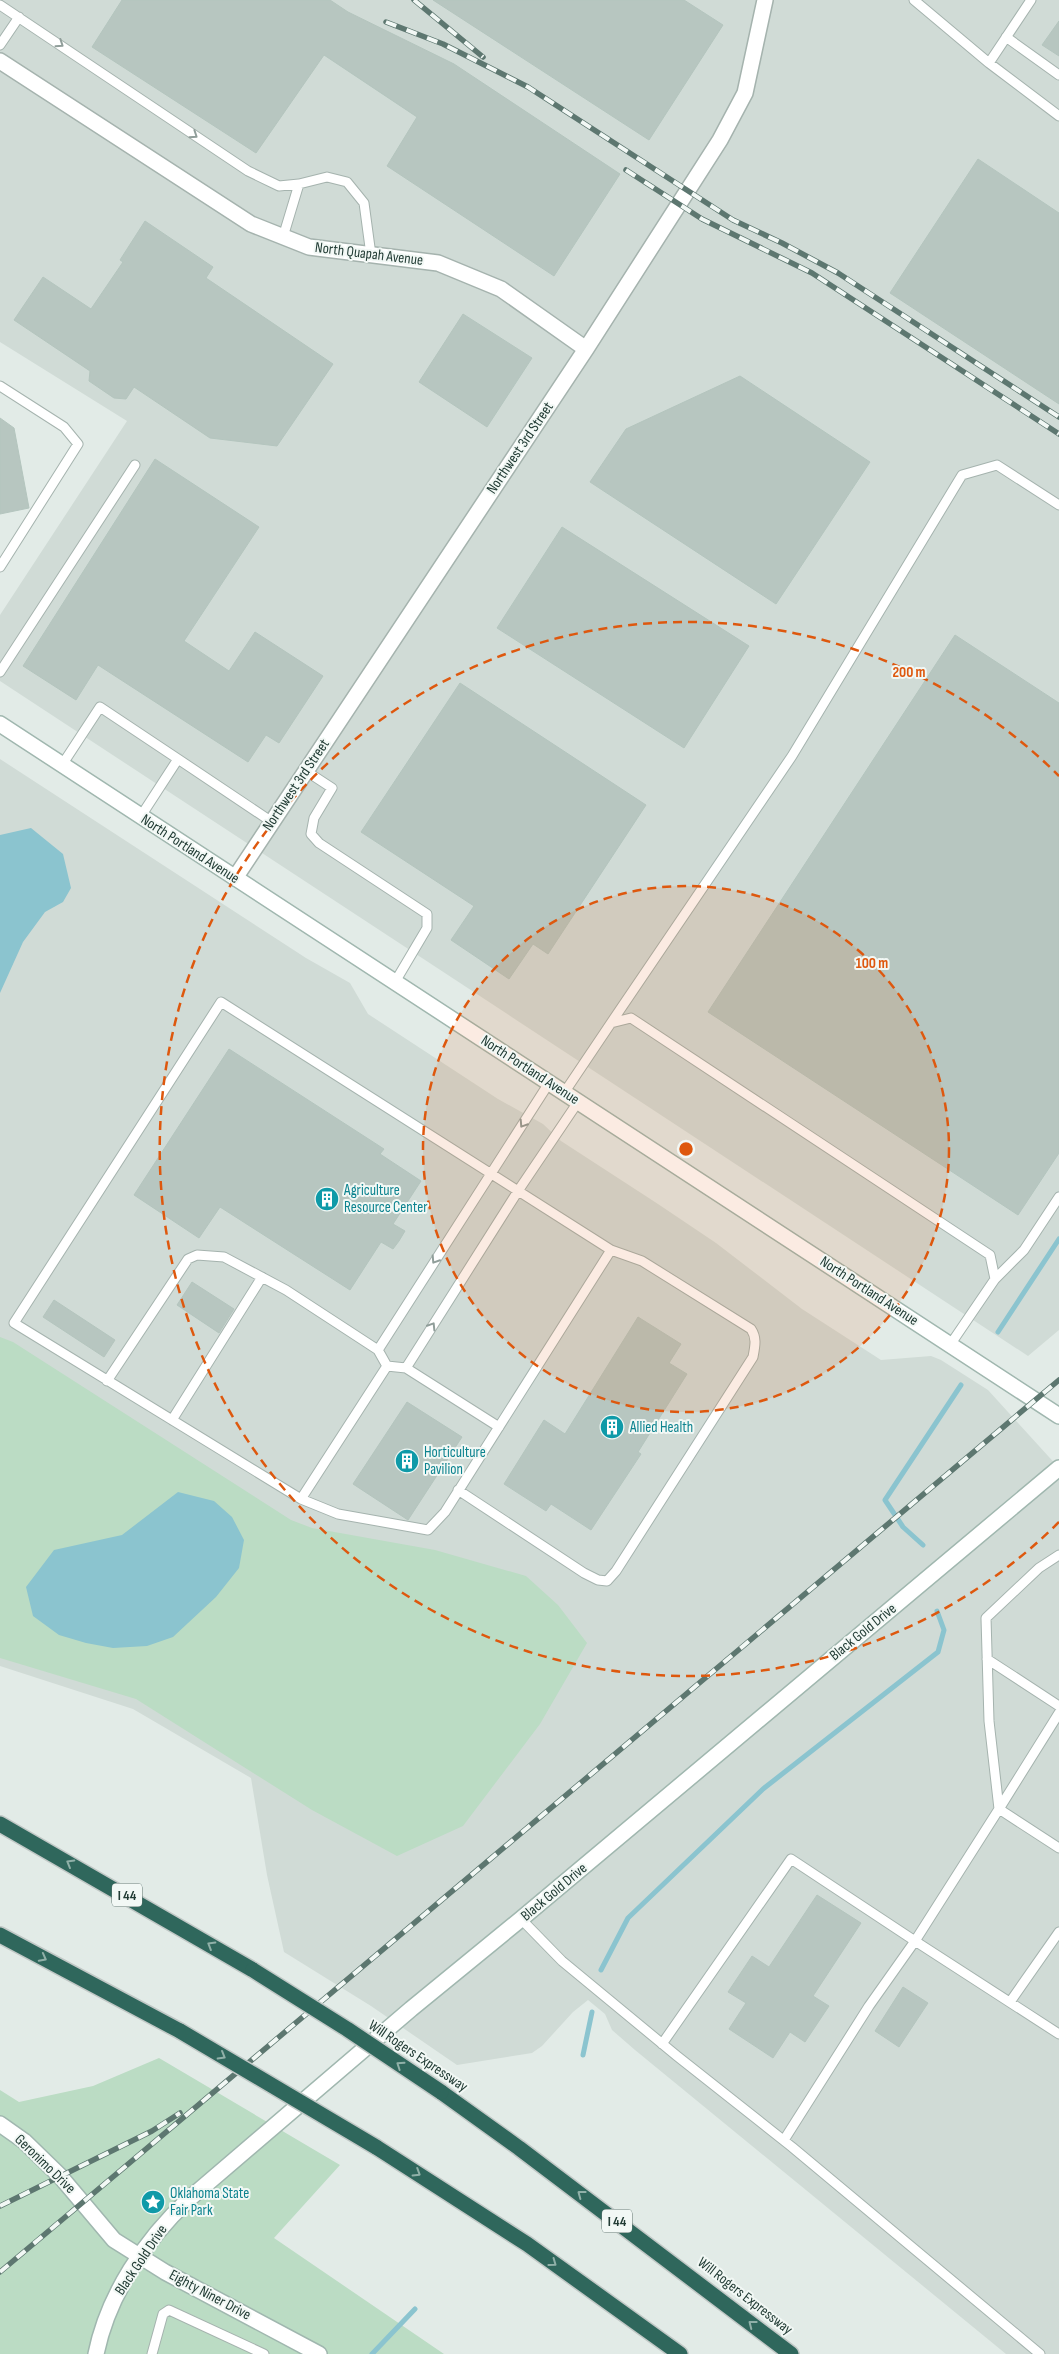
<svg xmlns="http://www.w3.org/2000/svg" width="1059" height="2354" viewBox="0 0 1059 2354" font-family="'Sofia Sans Condensed',sans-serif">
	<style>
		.built { fill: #d0dbd6 }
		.green { fill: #bbdcc4 }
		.water { fill: #8bc4cf }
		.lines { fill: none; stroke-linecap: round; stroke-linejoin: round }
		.stream { stroke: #8bc4cf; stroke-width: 5 }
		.building { fill: #b7c6c0; stroke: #b4c5be }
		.lane-casing { stroke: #a5b3ae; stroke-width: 11 }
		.street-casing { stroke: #a5b3ae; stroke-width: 18 }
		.secondary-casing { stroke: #a0b7af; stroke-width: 18 }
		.highway-casing { stroke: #c1c8c6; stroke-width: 18 }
		.lane { stroke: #fff; stroke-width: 9 }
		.street { stroke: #fff; stroke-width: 15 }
		.secondary { stroke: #fff; stroke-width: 15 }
		.highway { stroke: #2f675c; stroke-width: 15 }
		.rail-casing { stroke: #5d7770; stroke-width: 5.5 }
		.rail { stroke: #f2f8f5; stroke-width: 4; stroke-dasharray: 11; stroke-linecap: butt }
		.highway-bridge-casing { stroke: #c1c8c6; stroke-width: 18; stroke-linecap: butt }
		.highway-bridge { stroke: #2f675c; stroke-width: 15 }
		.oneway { stroke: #909e9a }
		.oneway2 { stroke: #90b0a8 }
		.ring { fill: none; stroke: #de580e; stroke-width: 2.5; stroke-dasharray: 9 6 }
		.labels { text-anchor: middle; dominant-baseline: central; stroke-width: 4; stroke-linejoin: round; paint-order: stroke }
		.shield { fill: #f2f8f5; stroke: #60746f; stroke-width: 1 }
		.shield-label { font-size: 14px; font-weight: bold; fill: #223c35 }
		.street-label { font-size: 15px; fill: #223c35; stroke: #f2f8f5 }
		.culture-label { font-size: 15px; fill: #0d838f; stroke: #f2f8f5; text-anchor: start }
		.centre { fill: #de580e; stroke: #f2f8f5; stroke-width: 2.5 }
		.ring-label { font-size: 15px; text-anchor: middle; font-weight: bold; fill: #de580e; stroke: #f2f8f5; stroke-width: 4; stroke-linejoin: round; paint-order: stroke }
	</style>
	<rect width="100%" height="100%" fill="#e2ebe7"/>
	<path class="built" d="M0 0H1059V1330L1028 1356 0 681V615L127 421 0 342Z
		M0 759 306 958 350 983 368 1014 498 1099 543 1124 561 1141 658 1204 716 1243 802 1309 881 1360 931 1356 941 1360 988 1390 1059 1468V2354H1006L635 2050 612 2030 605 2014 588 2000 573 2012 542 2046 532 2053 457 2065 371 2006 284 1952 267 1875 251 1778 133 1709 0 1666Z"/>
	<path class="green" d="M0 1337 13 1342 291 1520 312 1528 435 1550 526 1576 558 1605 587 1643 540 1724 463 1826 397 1856 312 1810 136 1699 0 1658Z
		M159 2058 340 2165 274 2238 444 2354H0V2090L19 2102 93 2086Z"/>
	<path class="water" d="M31 828 63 854 71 888 63 902 45 912 23 942 0 993V835Z
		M178 1492 214 1501 232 1517 244 1540 239 1568 216 1597 173 1637 147 1646 113 1648 86 1643 59 1635 33 1616 26 1587 54 1550 122 1535Z"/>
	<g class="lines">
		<path class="stream" d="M998 1332 1059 1239
			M923 1545 903 1527 885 1500 961 1385
			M601 1970 628 1918 763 1789 938 1652 944 1630 937 1611
			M583 2055 592 2012
			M372 2354 415 2309"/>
	</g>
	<path class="building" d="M122 0H330L348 12 454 64 620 174 554 276 387 166 417 117 324 55 256 153 92 47Z
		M433 0H684L723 25 649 140Z
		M1059 21V56L1042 45Z
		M978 159 1059 213V404L890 293Z
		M145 221 213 267 206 278 333 364 277 446 210 438 134 387 126 399 114 398 89 381 90 371 14 320 43 277 91 309 123 262 120 260Z
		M463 314 532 358 487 427 419 382Z
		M740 376 870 462 776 604 590 482 626 429Z
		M0 418 14 428 29 508 0 514Z
		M155 459 259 527 184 641 229 671 255 632 323 676 279 743 266 735 248 762 98 665 76 700 23 666Z
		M562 527 749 646 684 748 497 628Z
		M955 635 1059 703V1153L1018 1215 708 1012Z
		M460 683 646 805 548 954 533 944 509 979 451 940 474 906 361 832Z
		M229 1049 384 1149 380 1154 421 1181 393 1224 405 1231 399 1241 393 1249 381 1242 350 1290 220 1207 199 1238 134 1195Z
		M192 1282 234 1309 219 1333 177 1305Z
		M54 1300 115 1340 104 1357 43 1317Z
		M638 1317 681 1344 669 1363 687 1374 638 1452 641 1454 591 1530 551 1504 546 1511 504 1484 544 1420 565 1434Z
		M407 1402 462 1437 408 1520 353 1484Z
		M817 1895 861 1923 813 1996 829 2006 805 2042 790 2032 773 2058 729 2029 746 2003 728 1992 752 1956 769 1967Z
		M903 1987 928 2003 899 2047 875 2031Z"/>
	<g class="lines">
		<g class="lane-casing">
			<path id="lane" d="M914 0 989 63 1059 116
				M0 5 248 171 279 186 299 184
				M1006 37 1059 75
				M0 45 19 17
				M989 63 1031 0
				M283 237 299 184 327 177 347 182 364 203 371 255
				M0 386 64 427 78 444 0 567
				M0 672 135 465
				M178 759 272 822
				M62 765 100 707 178 759 141 816
				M306 771 332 788 314 818 311 834 319 843 427 914V928L395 982
				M611 1023 792 756 962 475 997 465 1059 505
				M564 1093 611 1023 631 1018 990 1255 995 1279 950 1345
				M995 1279 1024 1250 1059 1197
				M378 1350 549 1083
				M406 1368 518 1191 578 1102
				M107 1381 188 1259 197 1255 224 1257 286 1290 378 1350 387 1366 406 1368 499 1427
				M172 1420 262 1277
				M458 1490 584 1573 598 1580 607 1581 616 1571 753 1357C755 1346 757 1338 751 1329L642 1261 611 1250 221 1002 14 1323 301 1499 338 1514 428 1530 445 1512 611 1250
				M301 1499 387 1366
				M1059 1555 1039 1568 986 1618 989 1721 999 1809 915 1941 1059 2034
				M987 1659 1059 1706
				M1059 1713 999 1809 1059 1848
				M521 1919 562 1961 677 2056 792 2147 1040 2354
				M1010 2002 1059 1932
				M662 2044 791 1859 915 1941 869 2006 784 2140
				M152 2354 163 2314 169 2310 264 2354"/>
		</g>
		<g class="street-casing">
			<path id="street" d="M0 61 251 224 309 247 438 263 501 289 586 349
				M235 878 586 349 720 140 745 93 765 0"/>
		</g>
		<g class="secondary-casing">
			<path id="secondary" d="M0 724 1059 1416
				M0 2124 24 2141 60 2176 114 2240 165 2272 319 2354
				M96 2354C108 2295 145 2240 189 2199L411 2009 521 1919 1059 1468"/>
		</g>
		<g class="highway-casing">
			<path id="highway" d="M0 1824 253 1970
				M0 1935 180 2031
				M441 2092 519 2148 791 2354
				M376 2147 527 2244 680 2354"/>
		</g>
		<use href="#lane" class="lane"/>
		<use href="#street" class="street"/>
		<use href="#secondary" class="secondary"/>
		<use href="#highway" class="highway"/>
		<g class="rail-casing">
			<path id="rail" d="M414 0 483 57
				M386 22 443 44 528 87 733 220 782 243 838 273 1059 417
				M626 170 702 219 812 273 1059 434
				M0 2206 152 2131 180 2113
				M0 2272 1059 1380"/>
		</g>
		<use href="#rail" class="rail"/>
		<g class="highway-bridge-casing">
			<path id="highway-bridge" d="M253 1970 347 2029 441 2092
				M180 2031 376 2147"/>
		</g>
		<use href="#highway-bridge" class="highway-bridge"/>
	</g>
	<defs><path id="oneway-chevron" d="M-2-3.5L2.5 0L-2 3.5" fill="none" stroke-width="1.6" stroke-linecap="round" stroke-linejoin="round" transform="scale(1.25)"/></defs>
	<g class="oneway">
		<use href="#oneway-chevron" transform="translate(60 44) rotate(34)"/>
		<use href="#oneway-chevron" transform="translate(194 135) rotate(34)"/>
		<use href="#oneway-chevron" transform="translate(523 1124) rotate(123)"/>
		<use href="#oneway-chevron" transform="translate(435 1260) rotate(123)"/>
		<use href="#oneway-chevron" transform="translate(432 1326) rotate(-58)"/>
	</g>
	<g class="oneway2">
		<use href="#oneway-chevron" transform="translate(70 1863) rotate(-150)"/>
		<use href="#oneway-chevron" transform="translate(211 1945) rotate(-149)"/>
		<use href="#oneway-chevron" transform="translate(43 1958) rotate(28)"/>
		<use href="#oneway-chevron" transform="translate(222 2056) rotate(30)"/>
		<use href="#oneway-chevron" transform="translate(400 2065) rotate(-146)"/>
		<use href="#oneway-chevron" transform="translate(417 2173) rotate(32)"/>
		<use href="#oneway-chevron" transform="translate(581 2194) rotate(-143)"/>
		<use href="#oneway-chevron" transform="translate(553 2263) rotate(36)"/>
		<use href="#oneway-chevron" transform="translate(752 2324) rotate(-142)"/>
	</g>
	<circle cx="686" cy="1149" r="263" fill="#de580e" fill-opacity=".12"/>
	<g class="ring">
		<circle cx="686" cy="1149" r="263"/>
		<path d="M1059 1522A527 527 0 1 1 1059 776"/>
	</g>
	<defs>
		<g id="building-disc" transform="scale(1.25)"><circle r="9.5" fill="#0f9aa8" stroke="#f2f8f5"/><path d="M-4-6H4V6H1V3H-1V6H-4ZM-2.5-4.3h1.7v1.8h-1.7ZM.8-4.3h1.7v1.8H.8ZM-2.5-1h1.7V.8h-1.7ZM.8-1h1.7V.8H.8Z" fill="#fff"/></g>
		<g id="sight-disc" transform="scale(1.25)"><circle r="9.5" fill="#0f9aa8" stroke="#f2f8f5"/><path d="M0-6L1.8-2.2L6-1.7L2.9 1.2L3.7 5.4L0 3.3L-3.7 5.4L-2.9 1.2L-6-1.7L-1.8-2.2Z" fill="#fff"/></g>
	</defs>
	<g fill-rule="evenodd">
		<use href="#building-disc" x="327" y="1199"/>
		<use href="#building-disc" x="612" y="1427"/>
		<use href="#building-disc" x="407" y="1461"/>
		<use href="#sight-disc" x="153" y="2202"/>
	</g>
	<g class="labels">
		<g class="shield">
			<rect x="112" y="1883.5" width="30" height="23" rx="4"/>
			<rect x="602" y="2209.5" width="30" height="23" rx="4"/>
		</g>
		<g class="shield-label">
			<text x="127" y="1895">I 44</text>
			<text x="617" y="2221">I 44</text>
		</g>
		<g class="street-label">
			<text transform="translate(369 254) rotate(7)">North Quapah Avenue</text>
			<text transform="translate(520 448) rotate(-56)">Northwest 3rd Street</text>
			<text transform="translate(296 785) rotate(-56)">Northwest 3rd Street</text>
			<text transform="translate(190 849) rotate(33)">North Portland Avenue</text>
			<text transform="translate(530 1070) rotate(33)">North Portland Avenue</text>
			<text transform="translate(869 1291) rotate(33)">North Portland Avenue</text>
			<text transform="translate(863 1632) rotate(-39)">Black Gold Drive</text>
			<text transform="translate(554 1892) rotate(-40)">Black Gold Drive</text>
			<text transform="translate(418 2056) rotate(34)">Will Rogers Expressway</text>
			<text transform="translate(45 2164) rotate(44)">Geronimo Drive</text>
			<text transform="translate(141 2260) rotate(-56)">Black Gold Drive</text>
			<text transform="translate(210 2295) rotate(28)">Eighty Niner Drive</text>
			<text transform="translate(745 2296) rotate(38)">Will Rogers Expressway</text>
		</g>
		<g class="culture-label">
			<text x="344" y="1190">Agriculture<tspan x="344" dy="17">Resource Center</tspan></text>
			<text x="630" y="1427">Allied Health</text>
			<text x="424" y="1452">Horticulture<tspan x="424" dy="17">Pavilion</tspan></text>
			<text x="170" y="2193">Oklahoma State<tspan x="170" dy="17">Fair Park</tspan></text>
		</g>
	</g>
	<circle cx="686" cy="1149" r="8" class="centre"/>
	<g class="ring-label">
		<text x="909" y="677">200 m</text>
		<text x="872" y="968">100 m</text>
	</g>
</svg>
